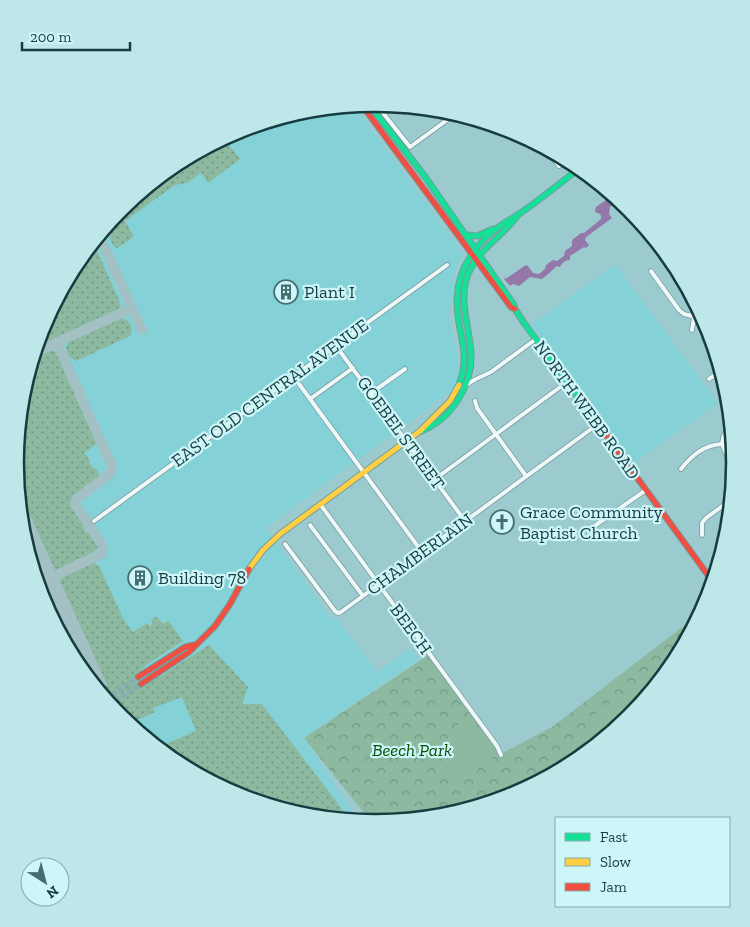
<svg xmlns="http://www.w3.org/2000/svg" width="750" height="927" viewBox="0 0 750 927" font-family="'Zilla Slab',serif">
	<style>
		.built { fill: #84d1d7 }
		.grass { fill: url(#grass-dots) }
		.forest { fill: url(#forest-crowns) }
		.pitch { fill: #8cb9a0 }
		.water { fill: #9478aa }
		.lines { fill: none; stroke-linecap: round; stroke-linejoin: round }
		.taxiway { stroke: #a3c1c4; stroke-width: 10 }
		.runway { stroke: #a3c1c4; stroke-width: 24 }
		.secondary-tunnel { stroke: #81aeb1; stroke-width: 5; stroke-dasharray: 5 2.5; stroke-linecap: butt }
		.street-casing { stroke: #749c9e; stroke-width: 5.5 }
		.fast-casing { stroke: #749c9e; stroke-width: 7 }
		.slow-casing { stroke: #749c9e; stroke-width: 7 }
		.jam-casing { stroke: #749c9e; stroke-width: 7 }
		.street { stroke: #f0f7f8; stroke-width: 4 }
		.fast { stroke: #16e098; stroke-width: 5 }
		.slow { stroke: #ffcf43; stroke-width: 5 }
		.jam { stroke: #f24e42; stroke-width: 5 }
		.labels { text-anchor: middle; dominant-baseline: central; stroke-width: 4.5; stroke-linejoin: round; paint-order: stroke }
		.poi-label { font-size: 18px; fill: #173c3f; stroke: #cdf6f9; text-anchor: start }
		.street-label { font-size: 18px; fill: #173c3f; stroke: #cdf6f9 }
		.park-label { font-size: 18px; font-style: italic; fill: #064e00; stroke: #cdf6f9 }
		.rim { fill: none; stroke: #173c3f; stroke-width: 2.5 }
	</style>
	<defs>
		<pattern id="grass-dots" width="8" height="8" patternUnits="userSpaceOnUse" patternTransform="scale(1.25)"><rect width="8" height="8" fill="#8cb9a0"/><path d="M2 2h.1M6 6h.1" fill="none" stroke="#719884" stroke-width="1.8" stroke-linecap="round"/></pattern>
		<pattern id="forest-crowns" width="20" height="18" patternUnits="userSpaceOnUse" patternTransform="scale(1.25)"><rect width="20" height="18" fill="#8cb9a0"/><path d="M2 6a3 3 0 1 1 6 0M12 15a3 3 0 1 1 6 0" fill="none" stroke="#719884"/></pattern>
	</defs>
	<rect width="100%" height="100%" fill="#9bcbce"/>
	<path class="built" d="M354 106 463 254 455 271 453 294 448 313 460 369V381L455 388 266 528 332 620 336 617 377 672 410 648 419 659 304 738 359 822 304 817 237 796 175 763 120 718 76 663 42 601 22 533 15 463 22 393 43 325 76 263 121 209 175 164 238 131 305 110Z
		M615 264 718 403 634 463 531 325Z"/>
	<path class="grass" d="M224 138 240 159 208 183 201 173 187 183 175 185 125 221 133 235 132 238 117 248 114 247 105 228 121 209 175 164Z
		M93 242 120 302 121 305 118 310 36 348 43 325 76 263Z
		M122 318C130 320 134 328 130 336L76 361 69 357 66 348 68 342Z
		M51 350 54 351 58 354 98 443 84 453 90 460 89 463 93 468H95L101 476 100 478 75 497 72 503 73 507 85 525 83 527 86 533 90 532 99 544V547L80 562 57 571 51 568 18 497 15 463 22 393 32 359Z
		M92 563H95L99 566 124 620 133 632 147 623 150 626 153 623 151 620 156 616 163 624 168 620 183 641 149 663 137 674 143 687 209 645 248 687 242 704H262L351 821 304 817 237 796 175 763 157 748 196 731 182 697 153 708 155 712 131 723 128 724 117 714 60 588C59 583 59 580 63 577Z"/>
	<path class="forest" d="M702 612 674 664 629 718 575 763 512 796 445 817 372 823 304 738 430 654 501 754 552 727Z"/>
	<path class="pitch" d="M628 698 640 700C638 716 611 734 598 744L583 741C589 714 600 703 628 698Z
		M469 716 493 759 449 782C444 766 440 747 451 732 456 725 463 721 469 716Z
		M515 773 544 780 513 796 507 798 510 777Z"/>
	<path class="water" d="M601 186 616 198 615 204 610 207 609 214 612 218 586 237 585 240 589 245 586 248 584 247 570 256V260C565 260 562 263 560 267L557 266C552 270 548 275 542 279L530 277 519 286 513 284 510 286 504 279 507 278 526 265 528 266 533 273 539 274 545 269 546 265 553 260 557 261 564 256 565 251 572 246V240L581 233H584L601 219V216L600 214 597 213 595 211 596 207 606 200 607 195Z"/>
	<g class="lines">
		<path class="taxiway" d="M99 235 142 330
			M34 353 132 308
			M36 579 59 608
			M46 580 103 553V546L75 504 76 500 79 497 107 476C111 472 113 470 111 464L57 343"/>
		<path class="runway" d="M21 524 95 687"/>
		<path class="secondary-tunnel" d="M105 699 138 677
			M109 705 141 684"/>
		<g class="street-casing">
			<path id="street" d="M376 104 410 147 447 120 449 112
				M547 149 559 166 567 160
				M651 271 679 310 684 314 704 319
				M692 330 694 317
				M336 346 465 521
				M709 379 721 371
				M299 384 422 552
				M466 385 476 379 491 372 536 339
				M371 393 405 369
				M310 399 353 368
				M475 401 477 408 526 476
				M731 427C714 440 726 454 735 468
				M681 469C692 455 704 445 722 444
				M435 479 567 382
				M320 504 497 746 501 755
				M94 521 447 265
				M310 525 363 596
				M593 527 646 490
				M702 535V523L706 518 732 499
				M285 544 335 611 338 613 341 612 598 424"/>
		</g>
		<g class="fast-casing">
			<path id="fast" d="M369 104 426 178 514 305 515 309 524 323 598 424
				M467 235 477 236 493 229
				M459 385C472 351 456 332 457 299 458 267 477 241 503 224 508 220 514 218 519 214 540 200 560 183 580 168
				M422 431C452 418 473 385 471 352 469 327 460 304 466 280 475 250 501 239 518 215"/>
		</g>
		<g class="slow-casing">
			<path id="slow" d="M249 569 263 550 280 534 420 431 450 401 459 385"/>
		</g>
		<g class="jam-casing">
			<path id="jam" d="M362 105 511 307 515 309
				M598 424 713 582
				M138 677 185 647 194 645
				M141 684 189 652 215 626 230 604 249 569"/>
		</g>
		<use href="#street" class="street"/>
		<use href="#fast" class="fast"/>
		<use href="#slow" class="slow"/>
		<use href="#jam" class="jam"/>
	</g>
	<defs>
		<g id="building-ring" transform="scale(1.25)"><circle r="9.5" fill="#cdf6f9" stroke="#456e71" stroke-width="1.5"/><path d="M-4-6H4V6H1V3H-1V6H-4ZM-2.5-4.3h1.7v1.8h-1.7ZM.8-4.3h1.7v1.8H.8ZM-2.5-1h1.7V.8h-1.7ZM.8-1h1.7V.8H.8Z" fill="#456e71"/></g>
		<g id="church-ring" transform="scale(1.25)"><circle r="9.5" fill="#cdf6f9" stroke="#456e71" stroke-width="1.5"/><path d="M-1.2-6h2.4v3.5h3.3v2.4h-3.3V6h-2.4V-.1h-3.3v-2.4h3.3Z" fill="#456e71"/></g>
	</defs>
	<g fill-rule="evenodd">
		<use href="#building-ring" x="286" y="292"/>
		<use href="#church-ring" x="502" y="522"/>
		<use href="#building-ring" x="140" y="578"/>
	</g>
	<g class="labels">
		<g class="poi-label">
			<text x="304" y="292">Plant I</text>
			<text x="520" y="512">Grace Community<tspan x="520" dy="21">Baptist Church</tspan></text>
			<text x="158" y="578">Building 78</text>
		</g>
		<g class="street-label">
			<text transform="translate(270 393) rotate(-36)">EAST OLD CENTRAL AVENUE</text>
			<text transform="translate(587 410) rotate(54)">NORTH WEBB ROAD</text>
			<text transform="translate(401 433) rotate(54)">GOEBEL STREET</text>
			<text transform="translate(420 554) rotate(-36)">CHAMBERLAIN</text>
			<text transform="translate(411 629) rotate(54)">BEECH</text>
		</g>
		<g class="park-label">
			<text x="412" y="750">Beech Park</text>
		</g>
	</g>
	<path d="M0 0H750V927H0ZM24 463a351 351 0 1 1 702 0a351 351 0 1 1-702 0Z" fill="#bee7ea" fill-rule="evenodd"/>
	<path class="rim" d="M24 463a351 351 0 1 1 702 0a351 351 0 1 1-702 0Z"/>
	<rect x="555" y="817" width="175" height="90" fill="#cdf6f9" stroke="#84acaf"/>
	<rect x="565" y="833" width="25" height="8" fill="#16e098" stroke="#84acaf"/>
	<text x="600" y="842" font-size="15" fill="#173c3f">Fast</text>
	<rect x="565" y="858" width="25" height="8" fill="#ffcf43" stroke="#84acaf"/>
	<text x="600" y="867" font-size="15" fill="#173c3f">Slow</text>
	<rect x="565" y="883" width="25" height="8" fill="#f24e42" stroke="#84acaf"/>
	<text x="600" y="892" font-size="15" fill="#173c3f">Jam</text>
	<g transform="translate(45 882) rotate(144)"><circle r="24" fill="#cdf6f9" stroke="#84acaf"/>
	<path d="M0-4L9 19L0 12L-9 19Z" fill="#456e71"/>
	<text y="-8" font-size="14" font-weight="bold" text-anchor="middle" fill="#173c3f">N</text>
	</g>
	<path d="M22 42v8h108v-8" fill="none" stroke="#173c3f" stroke-width="2.5"/>
	<text x="30" y="42" font-size="15" fill="#173c3f" stroke="#cdf6f9" stroke-width="4" paint-order="stroke">200 m</text>
</svg>
